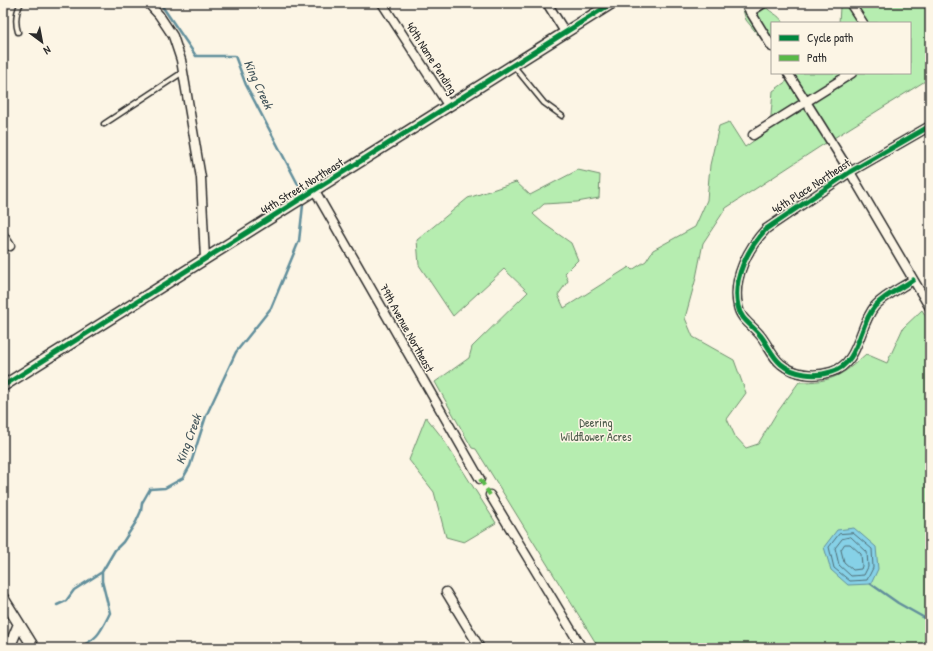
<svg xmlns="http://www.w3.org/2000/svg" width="933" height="651" viewBox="0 0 933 651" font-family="'Patrick Hand',sans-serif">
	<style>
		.green { fill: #b6edb0; stroke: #708c6e }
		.water { fill: #86d1e7; stroke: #628f9c }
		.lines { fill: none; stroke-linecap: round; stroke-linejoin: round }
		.shore { stroke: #4f6d76; stroke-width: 1 }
		.stream { stroke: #628f9c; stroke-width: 2.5 }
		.service-casing { stroke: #2b2b2b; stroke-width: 7 }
		.minor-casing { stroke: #2b2b2b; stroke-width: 11 }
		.tertiary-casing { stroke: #2b2b2b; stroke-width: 13 }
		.service { stroke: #fcf5e5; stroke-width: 4 }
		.minor { stroke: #fcf5e5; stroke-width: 8 }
		.tertiary { stroke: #fcf5e5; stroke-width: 10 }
		.quiet { stroke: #58b947; stroke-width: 4; stroke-dasharray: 8 4; stroke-linecap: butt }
		.cycleway-casing { stroke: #fcf5e5; stroke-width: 8 }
		.cycleway { stroke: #00873e; stroke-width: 5 }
		.labels { text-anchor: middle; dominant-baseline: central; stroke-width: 3; stroke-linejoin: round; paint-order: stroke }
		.street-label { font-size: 12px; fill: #2b2b2b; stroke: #fcf5e5 }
		.park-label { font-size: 12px; fill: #4e5c4c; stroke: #fcf5e5 }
		.water-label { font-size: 13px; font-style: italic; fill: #42545a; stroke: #fcf5e5 }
	</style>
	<rect width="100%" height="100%" fill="#fcf5e5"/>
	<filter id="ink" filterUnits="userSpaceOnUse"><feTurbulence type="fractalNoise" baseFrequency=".025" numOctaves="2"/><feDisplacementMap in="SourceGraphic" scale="8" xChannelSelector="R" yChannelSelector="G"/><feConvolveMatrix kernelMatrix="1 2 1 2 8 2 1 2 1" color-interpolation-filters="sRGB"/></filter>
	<g filter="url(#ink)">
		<path class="green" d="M741 3H763C767 12 780 14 783 23H772V52L746 20Z
			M855 3H930V78L821 146 726 208 703 243 696 278 685 318 693 337 734 360 746 393 727 419 735 436 746 448 758 444 776 414 799 382C833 382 841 376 866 354L887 363 903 328 922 310 930 323V648H599L476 449 472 448 435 382 469 358 472 347 528 292 504 269 453 316 419 265 417 240 468 198 516 182 530 195 578 170 600 175 599 198 577 202 544 204 533 214 544 224 571 243 578 260 565 273 568 281 558 295 564 308 629 267 632 270 646 261 653 250 695 227 707 200 710 165 719 126 729 122 745 147 772 128 771 115 773 91 791 78 787 73H910V23H839L840 7Z
			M426 417 441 436 496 523 464 542 446 537 434 492 409 460Z"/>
		<path class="water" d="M854 528 876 547 878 569 871 584 848 585 831 570 824 547 837 530Z"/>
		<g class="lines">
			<path class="shore" d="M853 533 872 549 873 568 867 580 850 581 834 568 829 547 839 534Z
				M851 537 867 552 868 567 864 575 851 576 839 565 835 548 842 539Z
				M845 544H850L861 554 862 566 861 569 853 570 844 562 841 550Z"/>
			<path class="stream" d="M160 3 196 56H235L246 85 301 190
				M871 584 898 603 930 621
				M57 605 66 601 74 590 102 572 115 550 123 542 136 522 141 511 142 503 150 489 165 488 183 478 190 466 206 416 236 352 271 308 299 241 303 205
				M77 648C98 639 100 633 110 613L102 581V572"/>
			<g class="service-casing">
				<path id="service" d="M18 32C15 22 16 12 21 3
					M513 65 544 103 562 116
					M104 124 183 72"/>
			</g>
			<g class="minor-casing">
				<path id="minor" d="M148 3 159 15 173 36 181 60 201 178 205 259
					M382 3 448 105
					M547 3 565 32
					M745 3 772 47
					M850 3 863 23
					M750 12 764 3
					M788 73 850 172 930 308
					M753 135 852 73
					M314 189 480 479
					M3 235 10 246
					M913 280C901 288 885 295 875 306 858 326 860 364 831 372 815 377 794 375 781 364 772 357 767 343 760 335 752 325 740 319 738 306 732 279 748 248 766 229L850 172 930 126
					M490 495 582 648
					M446 592 480 648"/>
			</g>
			<g class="tertiary-casing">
				<path id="tertiary" d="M3 386 612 3
					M3 598 34 648
					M9 648 19 624"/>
			</g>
			<use href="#service" class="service"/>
			<use href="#minor" class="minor"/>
			<use href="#tertiary" class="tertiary"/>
			<path class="quiet" d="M480 479 490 495"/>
			<g class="cycleway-casing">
				<path id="cycleway" d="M913 280C901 288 885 295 875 306 858 326 860 364 831 372 815 377 794 375 781 364 772 357 767 343 760 335 752 325 740 319 738 306 732 279 748 248 766 229L850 172 930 126
					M3 386 612 3"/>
			</g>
			<use href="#cycleway" class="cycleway"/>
		</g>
	</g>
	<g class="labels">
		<g class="street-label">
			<text transform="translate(432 58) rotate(57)">40th Name Pending</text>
			<text transform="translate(302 186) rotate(-32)">44th Street Northeast</text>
			<text transform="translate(811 186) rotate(-33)">46th Place Northeast</text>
			<text transform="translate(407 328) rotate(61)">79th Avenue Northeast</text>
		</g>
		<g class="park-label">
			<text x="596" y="422">Deering<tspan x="596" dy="14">Wildflower Acres</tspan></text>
		</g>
		<g class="water-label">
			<text transform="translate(259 84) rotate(65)">King Creek</text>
			<text transform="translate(188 439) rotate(-70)">King Creek</text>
		</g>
	</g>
	<rect width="933" height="651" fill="none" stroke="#fcf5e5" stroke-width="16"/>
	<rect x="8" y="8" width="917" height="635" fill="none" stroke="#2b2b2b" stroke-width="1.5" filter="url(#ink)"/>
	<rect x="771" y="22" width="140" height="52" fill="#fcf5e5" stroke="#a8a49b"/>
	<rect x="779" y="35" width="20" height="6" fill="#00873e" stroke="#a8a49b"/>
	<text x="807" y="42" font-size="12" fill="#2b2b2b">Cycle path</text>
	<rect x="779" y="55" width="20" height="6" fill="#58b947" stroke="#a8a49b"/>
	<text x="807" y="62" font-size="12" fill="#2b2b2b">Path</text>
	<g transform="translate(42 42) rotate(148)" stroke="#fcf5e5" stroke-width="3" paint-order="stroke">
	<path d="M0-3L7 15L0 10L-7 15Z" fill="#2b2b2b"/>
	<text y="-6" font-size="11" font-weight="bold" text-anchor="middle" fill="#2b2b2b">N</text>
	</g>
</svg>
